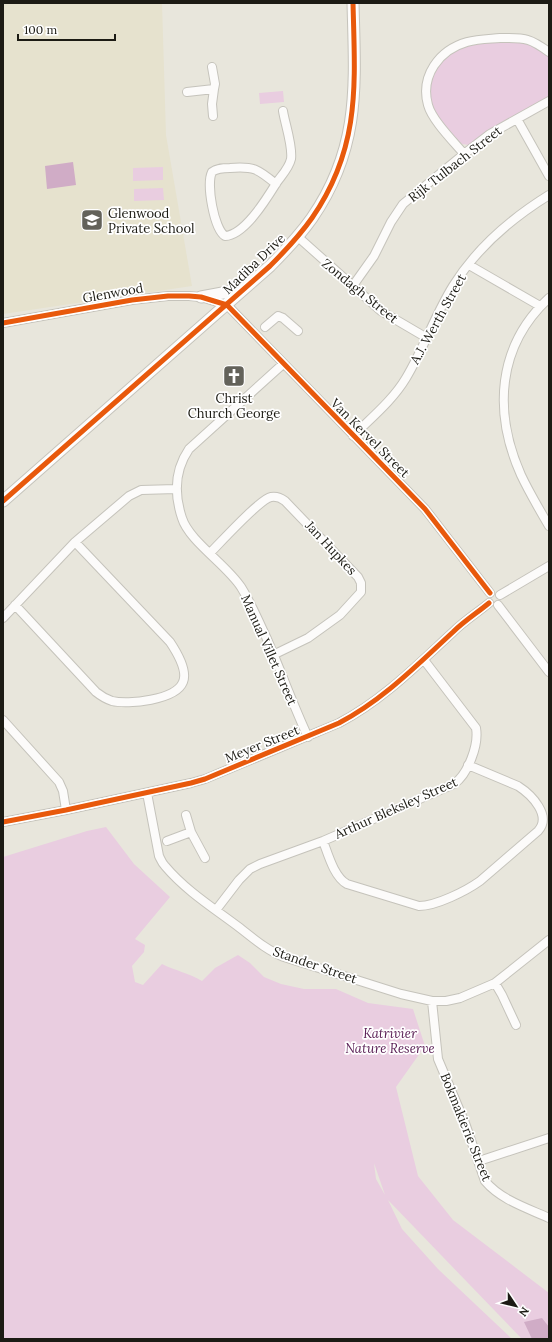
<svg xmlns="http://www.w3.org/2000/svg" width="552" height="1342" viewBox="0 0 552 1342" font-family="Lora,serif">
	<style>
		.built { fill: #e6e2ce }
		.green { fill: #e9cde0; fill-rule: evenodd }
		.water { fill: #d0acc6 }
		.lines { fill: none; stroke-linecap: round; stroke-linejoin: round }
		.street-casing { stroke: #c5c3bb; stroke-width: 10 }
		.secondary-casing { stroke: #c5c3bb; stroke-width: 13 }
		.street { stroke: #fcfbfa; stroke-width: 8 }
		.secondary { stroke: #fcfbfa; stroke-width: 11 }
		.cycleway-casing { stroke: #fff; stroke-width: 8 }
		.cycleway { stroke: #e8590c; stroke-width: 5 }
		.labels { text-anchor: middle; dominant-baseline: central; stroke-width: 3.5; stroke-linejoin: round; paint-order: stroke }
		.street-label { font-size: 13px; fill: #1c1b14; stroke: #fff }
		.poi-label { font-size: 13px; fill: #1c1b14; stroke: #fff; text-anchor: start }
		.park-label { font-size: 13px; font-style: italic; fill: #5b2056; stroke: #fff }
	</style>
	<rect width="100%" height="100%" fill="#e8e6dc"/>
	<path class="built" d="M48 3H162L166 135 192 286 3 314V4Z"/>
	<path class="green" d="M518 42 534 46 549 56V96L495 127 469 145 462 144C454 137 437 118 433 109 421 81 441 56 466 46 480 41 503 43 518 42Z
		M283 91 284 102 260 104 259 93Z
		M163 167V180L133 181V168Z
		M163 188 164 200 134 201V189Z
		M106 827 134 864 170 897 135 939 145 945 144 952 132 966 135 982 143 985 162 964C176 971 189 973 202 981L215 968 238 955 250 963 264 977 281 984 304 989H336L368 1003 413 1009 425 1046 396 1087 418 1176 453 1220 549 1293V1339H522L388 1200 402 1229 438 1269 512 1339H3V857L87 831ZM374 1163 385 1195 376 1179Z"/>
	<path class="water" d="M73 162 76 185 47 189 45 166Z
		M542 1318 549 1327V1339H532L524 1322Z"/>
	<g class="lines">
		<g class="street-casing">
			<path id="street" d="M212 67 215 84 214 89
				M187 92 214 89 212 104 213 116
				M517 119 549 176
				M464 154C453 141 432 120 428 105 420 76 439 50 467 42 478 39 489 39 500 38 509 38 519 37 528 40 535 42 542 47 549 52
				M276 184C258 169 254 166 230 168 224 168 217 168 212 172 206 184 214 229 225 236 245 235 267 198 277 182 282 175 289 168 291 159 293 146 285 124 283 111
				M298 237 381 311 427 338
				M469 265 540 306
				M352 287 374 256 391 222 403 204 464 154 490 134 549 101
				M549 298C497 346 493 412 521 475 529 492 539 509 549 526
				M3 323 132 300 168 296H189L201 297 227 305 425 509 490 593
				M265 327 278 316 283 318 298 331
				M283 364 189 449C174 471 174 494 182 518 189 541 227 565 241 587 251 603 259 622 267 639 281 671 293 705 308 737
				M353 436C371 418 393 400 406 378 424 348 435 315 453 286 476 249 512 218 549 195
				M210 553C220 543 260 499 271 497 276 496 281 498 285 501L358 577 361 583V592L340 615 308 638 273 655
				M500 595 549 566
				M15 605 96 692C101 696 106 699 112 701 128 705 176 700 183 682 188 670 176 651 170 642L75 542
				M498 605 549 672
				M3 618 75 542 129 496 141 490 176 489
				M3 720 59 782 63 791 66 810
				M147 793 159 856C161 860 162 863 165 866 186 891 215 909 240 928 254 939 268 951 284 957L401 994 432 1001H446L460 998 495 983 549 940
				M186 815 191 832 205 858
				M3 822 66 810 191 783 205 779 339 723C383 700 417 665 453 632 464 621 477 613 489 603
				M167 841 191 832
				M323 841C328 854 334 877 347 884L419 906C436 906 466 891 480 881L538 831C552 816 532 795 518 786L468 765
				M216 910 239 880 250 869 260 864 323 841 454 784C468 774 479 745 476 728L424 660
				M495 983 502 995 516 1025
				M432 1001 438 1059 465 1123 485 1181C501 1200 527 1208 549 1218
				M479 1161 549 1138"/>
		</g>
		<g class="secondary-casing">
			<path id="secondary" d="M201 297 244 289
				M3 501 270 266C285 251 300 235 312 218 361 147 355 84 353 3"/>
		</g>
		<use href="#street" class="street"/>
		<use href="#secondary" class="secondary"/>
		<g class="cycleway-casing">
			<path id="cycleway" d="M3 323 132 300 168 296H189L201 297 227 305 425 509 490 593
				M3 501 270 266C285 251 300 235 312 218 361 147 355 84 353 3
				M3 822 66 810 191 783 205 779 339 723C383 700 417 665 453 632 464 621 477 613 489 603"/>
		</g>
		<use href="#cycleway" class="cycleway"/>
	</g>
	<defs>
		<g id="school-square" transform="scale(1.15)"><rect x="-9" y="-9" width="18" height="18" rx="4" fill="#63625a" stroke="#fff"/><path d="M0-5L7-2L0 1L-7-2ZM-4 1L0 2.5L4 1V4Q0 6-4 4Z" fill="#fff"/></g>
		<g id="church-square" transform="scale(1.15)"><rect x="-9" y="-9" width="18" height="18" rx="4" fill="#63625a" stroke="#fff"/><path d="M-1.2-6h2.4v3.5h3.3v2.4h-3.3V6h-2.4V-.1h-3.3v-2.4h3.3Z" fill="#fff"/></g>
	</defs>
	<g fill-rule="evenodd">
		<use href="#school-square" x="92" y="220"/>
		<use href="#church-square" x="234" y="376"/>
	</g>
	<g class="labels">
		<g class="street-label">
			<text transform="translate(455 164) rotate(-38)">Rijk Tulbach Street</text>
			<text transform="translate(254 264) rotate(-44)">Madiba Drive</text>
			<text transform="translate(360 291) rotate(39)">Zondagh Street</text>
			<text transform="translate(113 293) rotate(-10)">Glenwood</text>
			<text transform="translate(438 319) rotate(-61)">A.J. Werth Street</text>
			<text transform="translate(370 438) rotate(45)">Van Kervel Street</text>
			<text transform="translate(331 548) rotate(47)">Jan Hupkes</text>
			<text transform="translate(269 650) rotate(66)">Manual Villet Street</text>
			<text transform="translate(262 744) rotate(-22)">Meyer Street</text>
			<text transform="translate(396 808) rotate(-24)">Arthur Bleksley Street</text>
			<text transform="translate(315 965) rotate(19)">Stander Street</text>
			<text transform="translate(466 1127) rotate(68)">Bokmakierie Street</text>
		</g>
		<g class="poi-label">
			<text x="108" y="213">Glenwood<tspan x="108" dy="15">Private School</tspan></text>
			<text x="234" y="398" text-anchor="middle">Christ<tspan x="234" dy="15">Church George</tspan></text>
		</g>
		<g class="park-label">
			<text x="390" y="1033">Katrivier<tspan x="390" dy="15">Nature Reserve</tspan></text>
		</g>
	</g>
	<rect width="552" height="1342" fill="none" stroke="#1c1b14" stroke-width="8"/>
	<g transform="translate(516 1306) rotate(125)" stroke="#ffffff" stroke-width="3" paint-order="stroke">
	<path d="M0-3L7 15L0 10L-7 15Z" fill="#1c1b14"/>
	<text y="-6" font-size="11" font-weight="bold" text-anchor="middle" fill="#1c1b14">N</text>
	</g>
	<path d="M18 34v6h97v-6" fill="none" stroke="#1c1b14" stroke-width="2"/>
	<text x="24" y="34" font-size="12" fill="#1c1b14" stroke="#ffffff" stroke-width="3" paint-order="stroke">100 m</text>
</svg>
